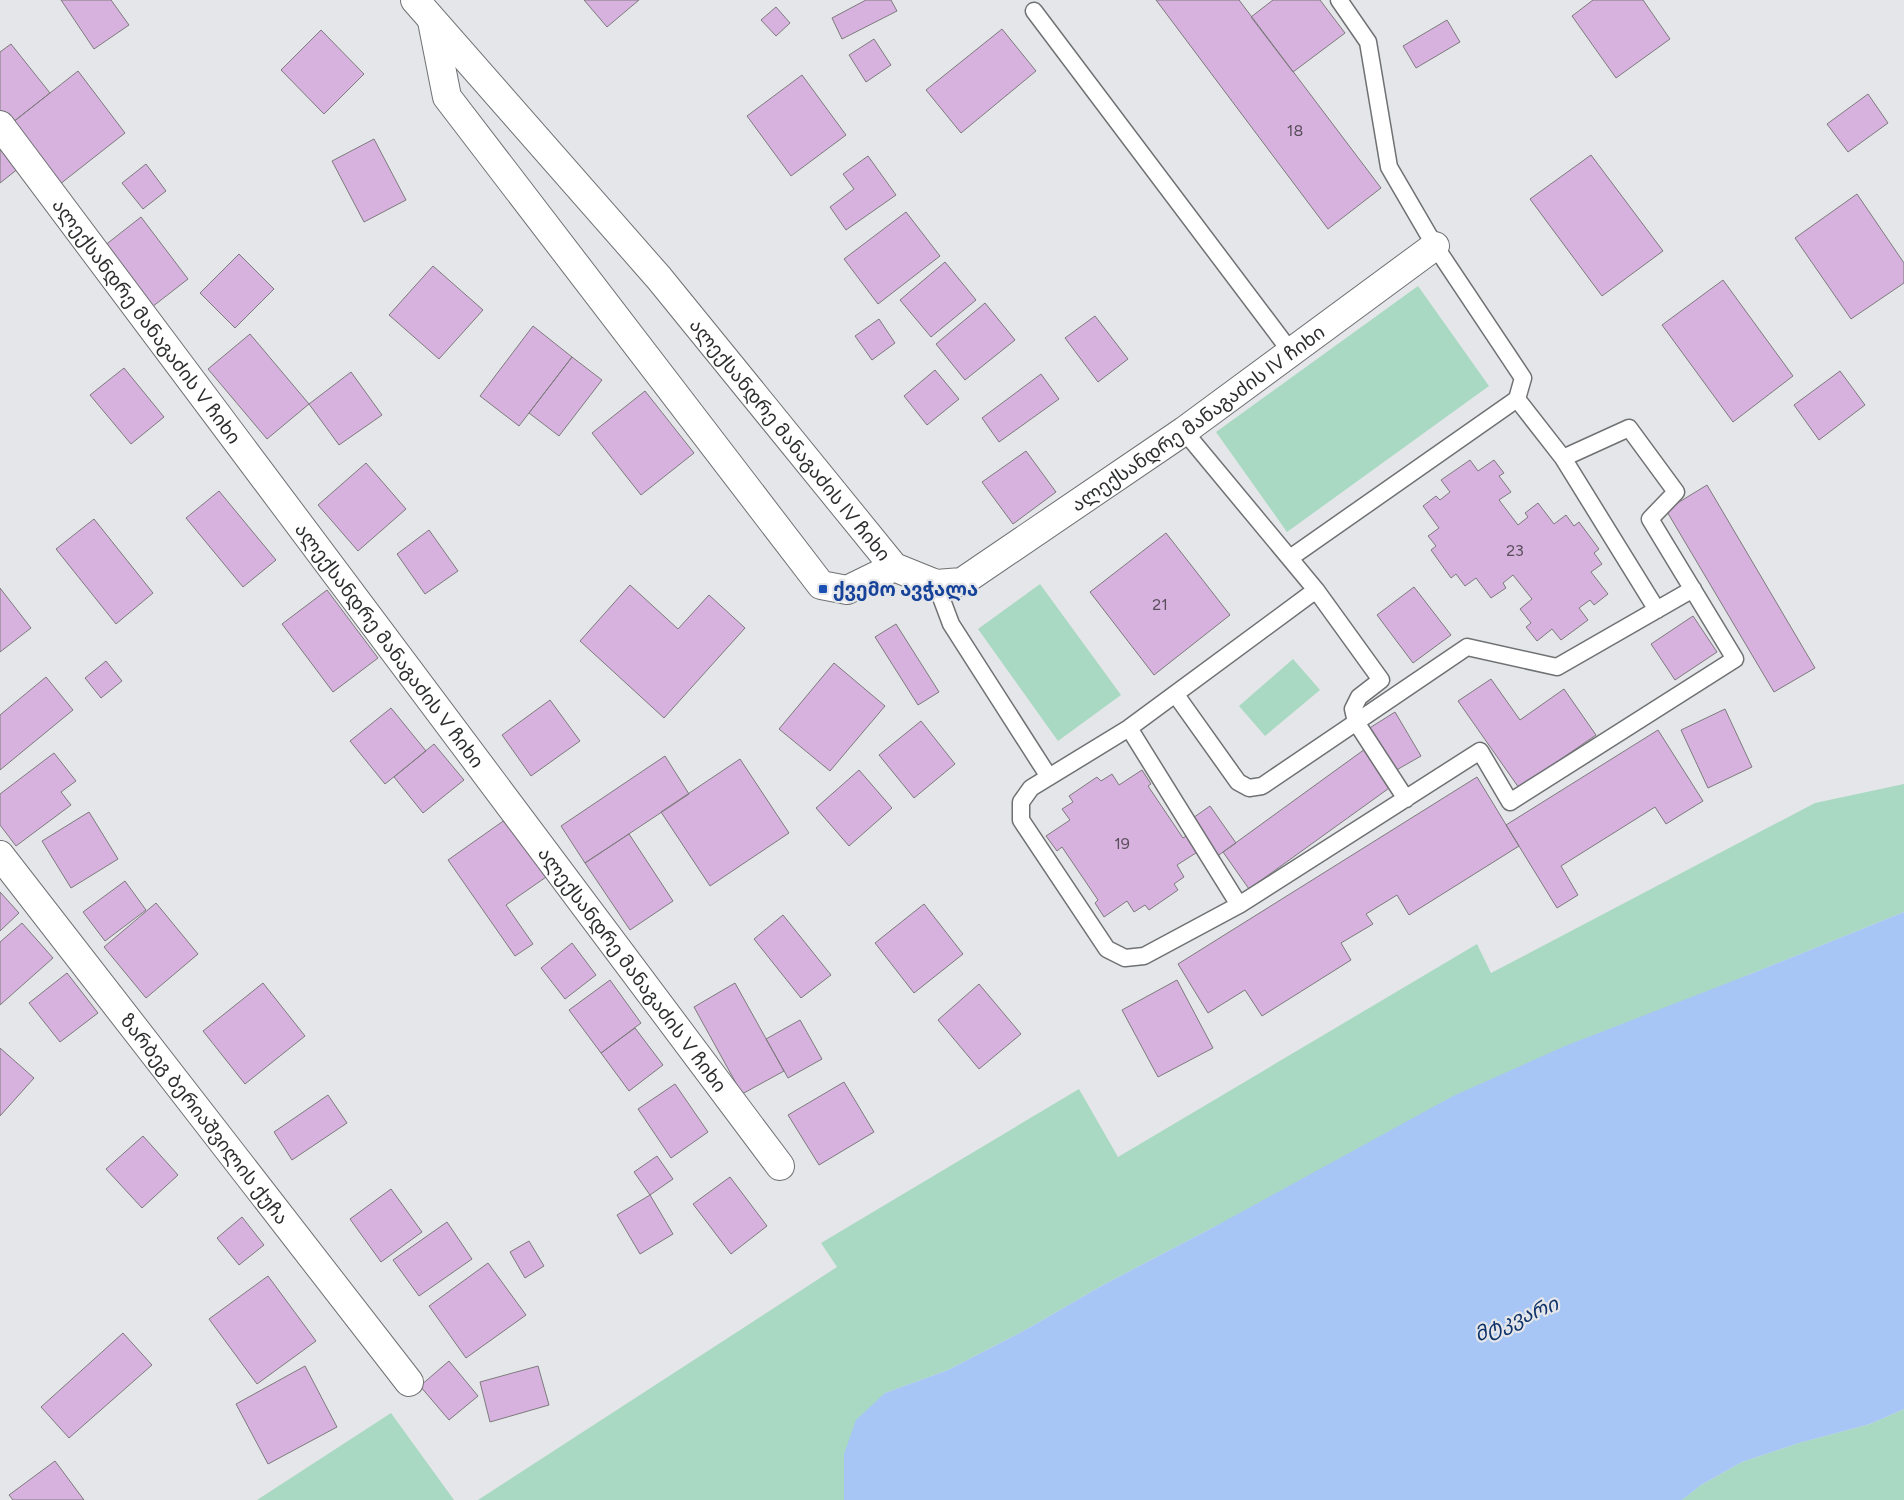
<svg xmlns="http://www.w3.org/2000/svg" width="1904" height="1500" viewBox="0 0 1904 1500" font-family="Figtree,'Noto Sans Georgian',sans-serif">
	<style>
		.green { fill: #aad9c3 }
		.water { fill: #a7c6f5 }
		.building { fill: #d8b2df; stroke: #7d7b7d }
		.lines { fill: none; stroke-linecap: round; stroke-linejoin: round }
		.lane-casing { stroke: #6f7173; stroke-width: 19 }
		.street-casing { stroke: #6f7173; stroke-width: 30 }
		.lane { stroke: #fff; stroke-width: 16 }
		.street { stroke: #fff; stroke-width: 28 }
		.transit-dot { fill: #1a4fb4; stroke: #e4e6e9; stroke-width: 2 }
		.labels { text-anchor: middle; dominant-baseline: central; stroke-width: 4.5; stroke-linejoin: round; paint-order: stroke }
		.number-label { font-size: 16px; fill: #584f5a }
		.street-label { font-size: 19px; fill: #2d2e2e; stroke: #e4e6e9 }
		.transit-label { font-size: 19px; font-weight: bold; fill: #164399; stroke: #e4e6e9; text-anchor: start }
		.water-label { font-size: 20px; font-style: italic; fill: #0f346b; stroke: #e4e6e9 }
	</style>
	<rect width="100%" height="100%" fill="#e4e6e9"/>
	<path class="green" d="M1418 286 1489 386 1287 532 1216 432Z
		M1040 584 1121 695 1058 741 978 629Z
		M1293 659 1320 690 1265 736 1239 706Z
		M1904 784V912L1748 975 1212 1228 1103 1285 1027 1329 948 1370 885 1393 844 1454V1500H478L837 1267 821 1243 1079 1089 1118 1157 1477 944 1491 973 1815 803Z
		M1904 1409V1500H1682L1701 1485 1742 1462 1799 1443 1870 1424Z
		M391 1413 454 1500H257Z"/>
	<path class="water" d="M1904 912V1409L1870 1424 1799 1443 1742 1462 1701 1485 1682 1500H844V1454L856 1420 885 1393 948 1370 1027 1329 1103 1285 1212 1228 1453 1096 1565 1046 1748 975Z"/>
	<path class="building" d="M61 0H111L129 25 94 49Z
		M584 0H639L607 27Z
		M866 0H891L897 11 842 39 832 18Z
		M1156 0H1239L1381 188 1328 229Z
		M1273 0H1320L1345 33 1293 72 1251 17Z
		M1593 0H1643L1670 39 1616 78 1572 16Z
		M776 7 790 23 776 36 761 20Z
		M1447 20 1460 42 1416 68 1403 46Z
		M1002 29 1036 71 961 133 926 90Z
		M321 30 364 74 324 114 281 70Z
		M874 39 891 65 866 82 849 55Z
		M11 44 50 93 8 126 0 116V52Z
		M78 71 125 133 55 188 8 126Z
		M802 75 846 135 791 176 747 116Z
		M1868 94 1888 123 1848 152 1827 124Z
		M374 139 406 200 364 222 332 161Z
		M0 143 19 168 0 183Z
		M1591 155 1663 251 1602 296 1530 199Z
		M868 156 896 195 846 230 830 207 854 189 843 174Z
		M146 164 166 191 143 209 122 183Z
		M1857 194 1904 263V283L1851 319 1795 238Z
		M906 212 940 256 878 304 844 259Z
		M141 217 188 279 152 307 104 246Z
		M239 254 274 289 235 328 200 293Z
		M945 262 976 300 931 337 900 300Z
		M433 266 483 310 439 359 389 315Z
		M1723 280 1793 376 1733 422 1662 325Z
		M985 303 1015 340 965 380 936 344Z
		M1095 316 1128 359 1098 382 1065 338Z
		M879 319 895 343 872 360 855 336Z
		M533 326 572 357 519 426 480 396Z
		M250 334 309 404 267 439 208 369Z
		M572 357 602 380 559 436 529 413Z
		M124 368 164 417 131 444 90 395Z
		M935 370 959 399 927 425 904 396Z
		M1840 371 1865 405 1819 440 1794 405Z
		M351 372 382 415 339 445 309 404Z
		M1041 374 1059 399 999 442 982 418Z
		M645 391 694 453 641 495 592 433Z
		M1026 451 1056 492 1013 524 982 482Z
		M1470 460 1478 471 1494 460 1504 473 1499 476 1511 492 1499 500 1518 525 1528 517 1525 513 1538 503 1554 524 1566 515 1574 526 1579 522 1599 549 1594 553 1602 564 1591 572 1608 594 1594 605 1590 600 1579 608 1588 620 1561 640 1552 629 1537 641 1526 627 1531 623 1520 609 1532 599 1513 575 1503 583 1506 588 1491 598 1476 578 1465 586 1456 574 1451 578 1431 550 1436 546 1428 536 1439 528 1423 506 1436 496 1440 500 1450 492 1441 480Z
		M366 463 406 509 358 551 318 505Z
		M1707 485 1815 668 1774 692 1666 510Z
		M219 491 276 560 243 587 186 518Z
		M94 519 153 593 116 624 56 549Z
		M429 530 458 571 425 594 397 554Z
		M1166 533 1230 615 1154 675 1090 592Z
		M630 585 678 629 709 595 745 628 664 718 580 641Z
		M1414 587 1451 635 1413 663 1377 615Z
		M0 588 31 628 0 652Z
		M327 590 378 658 333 692 282 624Z
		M1693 616 1717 652 1675 680 1651 644Z
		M896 624 939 692 918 705 875 637Z
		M106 661 122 681 101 698 85 678Z
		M834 663 885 706 830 771 779 729Z
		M46 677 73 710 0 770V715Z
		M1491 679 1520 720 1564 689 1596 735 1519 788 1458 701Z
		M550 700 580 741 531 776 502 735Z
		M391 708 426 751 385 784 350 741Z
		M1725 709 1752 767 1708 788 1681 730Z
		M1395 712 1421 756 1393 772 1368 729Z
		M921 721 955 764 914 798 879 755Z
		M1658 730 1703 801 1666 824 1655 807 1561 866 1578 895 1557 908 1506 825Z
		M434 744 464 780 423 813 394 777Z
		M1365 749 1392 786 1249 889 1223 852Z
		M54 753 76 781 61 792 71 805 16 846 0 825V794Z
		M665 756 689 794 585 863 561 826Z
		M740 759 789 833 710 886 661 812Z
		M859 770 892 808 849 846 816 808Z
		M1142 770 1151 784 1148 786 1183 838 1188 835 1199 851 1177 865 1184 877 1174 884 1178 890 1149 910 1145 905 1134 912 1127 901 1104 917 1095 903 1098 900 1062 847 1057 851 1046 836 1070 820 1062 809 1073 802 1069 796 1097 777 1101 781 1112 774 1119 785Z
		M1477 777 1519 846 1409 915 1397 895 1366 914 1373 924 1341 943 1351 960 1262 1016 1245 990 1208 1013 1178 964Z
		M1210 806 1236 843 1216 857 1190 820Z
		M89 812 118 859 71 888 42 841Z
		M509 817 549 875 506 905 533 944 515 956 448 860Z
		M629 834 673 901 630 930 585 863Z
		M125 881 146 910 105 941 83 912Z
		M0 892 19 913 0 931Z
		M156 903 198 954 146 998 104 947Z
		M924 904 963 954 914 993 875 943Z
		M783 915 831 975 801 998 754 939Z
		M22 923 53 958 0 1005V942Z
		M572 943 596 975 565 999 541 968Z
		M67 973 98 1013 60 1042 29 1003Z
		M610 980 641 1023 601 1053 569 1010Z
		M1177 980 1213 1048 1158 1077 1122 1010Z
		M263 983 305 1036 245 1084 203 1031Z
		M735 983 784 1071 742 1094 694 1007Z
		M979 984 1021 1034 979 1069 938 1020Z
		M800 1020 822 1059 788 1078 766 1039Z
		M635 1028 663 1065 629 1091 601 1053Z
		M0 1048 34 1078 0 1116Z
		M844 1082 874 1132 819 1165 788 1115Z
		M675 1084 708 1132 671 1158 638 1109Z
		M328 1095 347 1123 292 1160 274 1132Z
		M143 1136 178 1175 142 1208 106 1169Z
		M657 1156 673 1179 650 1195 634 1172Z
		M730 1177 767 1226 731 1254 693 1204Z
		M391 1189 422 1232 381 1262 350 1219Z
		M650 1195 673 1234 640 1254 617 1215Z
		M242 1217 264 1245 239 1265 217 1238Z
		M447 1222 472 1259 419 1296 393 1260Z
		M529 1241 544 1266 525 1278 510 1252Z
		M488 1263 526 1315 466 1358 429 1306Z
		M268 1276 316 1341 257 1384 209 1319Z
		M123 1333 152 1365 69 1438 41 1407Z
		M449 1361 478 1396 449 1420 420 1386Z
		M305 1366 337 1427 268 1464 236 1404Z
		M538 1366 549 1405 490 1422 480 1382Z
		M55 1461 84 1500H13L9 1495Z"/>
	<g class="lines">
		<g class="lane-casing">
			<path id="lane" d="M1034 11 1291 352
				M1184 431 1316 590 1381 680 1359 697 1353 709 1356 722 1406 799
				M1563 458 1657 610
				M1290 558 1517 399 1523 378 1435 246 1389 167 1368 42 1339 0
				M936 584 951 624 1049 777
				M1316 590 1129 728 1031 788 1021 802V820L1107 949 1125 958 1144 956 1239 905 1480 751 1510 802 1735 659 1650 519 1676 492 1629 428 1563 458 1517 399
				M1176 695 1238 782 1249 788 1262 786 1467 647 1557 667 1693 589
				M1129 728 1239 905"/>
		</g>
		<g class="street-casing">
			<g id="street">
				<path id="s1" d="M415 0 659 278 894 567 936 584 962 582 1184 431 1435 246"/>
				<path d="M432 21 447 97 821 585 847 590 894 567"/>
				<path id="s2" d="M0 125 780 1166"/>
				<path id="s3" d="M0 855 409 1382"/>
			</g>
		</g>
		<use href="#lane" class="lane"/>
		<use href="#street" class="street"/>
	</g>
	<rect class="transit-dot" x="818" y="584" width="10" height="10" rx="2.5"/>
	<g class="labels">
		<g class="number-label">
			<text x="1295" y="130">18</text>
			<text x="1515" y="550">23</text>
			<text x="1160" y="604">21</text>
			<text x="1122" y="843">19</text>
		</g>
		<g class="street-label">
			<text stroke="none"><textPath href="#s2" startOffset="245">ალექსანდრე მანაგაძის V ჩიხი</textPath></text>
			<text stroke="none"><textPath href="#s1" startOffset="1101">ალექსანდრე მანაგაძის IV ჩიხი</textPath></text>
			<text stroke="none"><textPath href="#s1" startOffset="578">ალექსანდრე მანაგაძის IV ჩიხი</textPath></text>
			<text stroke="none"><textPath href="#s2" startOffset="650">ალექსანდრე მანაგაძის V ჩიხი</textPath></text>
			<text stroke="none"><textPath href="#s2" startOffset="1055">ალექსანდრე მანაგაძის V ჩიხი</textPath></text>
			<text stroke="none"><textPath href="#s3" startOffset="334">ზარბეგ ბერიაშვილის ქუჩა</textPath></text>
		</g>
		<g class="transit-label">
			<text x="833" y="589">ქვემო ავჭალა</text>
		</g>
		<g class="water-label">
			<text transform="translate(1516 1319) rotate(-22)">მტკვარი</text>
		</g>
	</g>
</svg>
